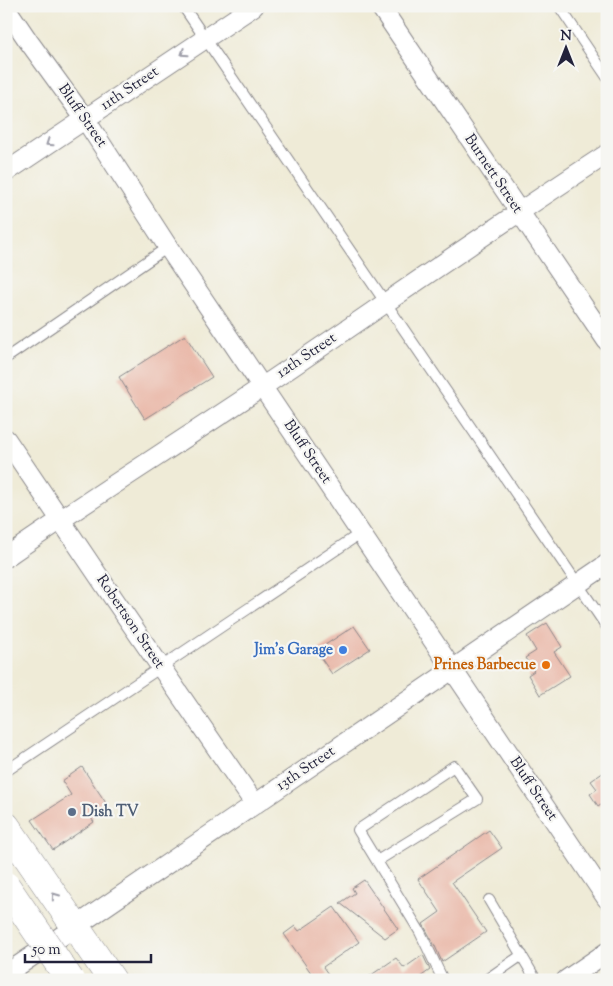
<svg xmlns="http://www.w3.org/2000/svg" width="613" height="986" viewBox="0 0 613 986" font-family="'Sorts Mill Goudy',serif">
	<style>
		.building { fill: #e9b6a6 }
		.lines { fill: none; stroke-linecap: round; stroke-linejoin: round }
		.lane-casing { stroke: #888689; stroke-width: 12 }
		.street-casing { stroke: #888689; stroke-width: 21 }
		.primary-casing { stroke: #888689; stroke-width: 29 }
		.lane { stroke: #fff; stroke-width: 10 }
		.street { stroke: #fff; stroke-width: 19 }
		.primary { stroke: #fff; stroke-width: 28 }
		.highway-bridge-casing { stroke: #888689; stroke-width: 29; stroke-linecap: butt }
		.highway-bridge { stroke: #fff; stroke-width: 28 }
		.oneway { stroke: #9c9ca7 }
		.shop-dot { fill: #3f7fe0; stroke: #f6f6f2; stroke-width: 2 }
		.food-dot { fill: #e8710a; stroke: #f6f6f2; stroke-width: 2 }
		.service-dot { fill: #5c6f8a; stroke: #f6f6f2; stroke-width: 2 }
		.labels { text-anchor: middle; dominant-baseline: central; stroke-width: 4.5; stroke-linejoin: round; paint-order: stroke }
		.street-label { font-size: 15px; fill: #22223b; stroke: #f6f6f2 }
		.shop-label { font-size: 15px; font-weight: bold; fill: #366cbe; stroke: #f6f6f2; text-anchor: end }
		.food-label { font-size: 15px; font-weight: bold; fill: #c56008; stroke: #f6f6f2; text-anchor: end }
		.service-label { font-size: 15px; font-weight: bold; fill: #4e5e75; stroke: #f6f6f2; text-anchor: start }
	</style>
	<rect width="100%" height="100%" fill="#f6f6f2"/>
	<filter id="ink" filterUnits="userSpaceOnUse"><feTurbulence type="fractalNoise" baseFrequency=".02" numOctaves="2"/><feDisplacementMap in="SourceGraphic" scale="10" xChannelSelector="R" yChannelSelector="G"/><feConvolveMatrix kernelMatrix="1 2 1 2 8 2 1 2 1" color-interpolation-filters="sRGB"/></filter>
	<filter id="wash" filterUnits="userSpaceOnUse"><feTurbulence type="fractalNoise" baseFrequency=".0096" numOctaves="4" result="noise"/><feDisplacementMap in="SourceGraphic" scale="20" xChannelSelector="R" yChannelSelector="G"/><feGaussianBlur stdDeviation="1.12" result="paint"/><feColorMatrix in="noise" values="0 0 0 0 0 0 0 0 0 0 0 0 0 0 0 0 0 1.4 0 .05"/><feComposite in="paint" operator="in"/></filter>
	<g filter="url(#wash)">
		<rect width="100%" height="100%" fill="#efebd7"/>
		<g id="blocks">
			<path class="building" d="M185 335 212 377 145 419 119 377Z
				M547 623 562 647 554 652 570 676 540 695 528 675 534 671 525 658 536 651 527 636Z
				M354 626 370 649 332 674 316 651Z
				M82 767 108 806 91 818 94 822 53 850 32 820 71 795 62 781Z
				M607 770V803L605 801 598 806 590 794 597 789 591 781Z
				M489 830 502 848 452 882 486 932 442 962 435 946 423 924 440 912 418 879Z
				M364 880 398 929 385 938 340 903 355 893 352 888Z
				M334 907 359 942 323 967 328 974 320 980H316L284 934 295 926 299 931Z
				M423 955 430 970 416 980H364L396 958 404 968Z"/>
		</g>
	</g>
	<g filter="url(#ink)">
		<use href="#blocks" fill-opacity="0" stroke="#888689" stroke-width="1"/>
		<g class="lines">
			<g class="lane-casing">
				<path id="lane" d="M183 6 607 627
					M559 6 607 77
					M6 358 168 247
					M6 771 361 533
					M6 860 22 849
					M377 861 477 799 454 766 358 830 420 932 443 980
					M489 900 536 980
					M486 980 522 955"/>
			</g>
			<g class="street-casing">
				<path id="street" d="M380 6 607 341
					M6 8 29 42 85 119 168 247 607 899
					M6 172 254 6
					M6 439 114 599 255 804
					M6 557C91 498 179 443 265 385 379 308 491 229 607 154
					M6 974 607 564
					M566 980 607 952"/>
			</g>
			<g class="primary-casing">
				<path id="primary" d="M6 826 112 980"/>
			</g>
			<use href="#lane" class="lane"/>
			<use href="#street" class="street"/>
			<use href="#primary" class="primary"/>
			<g class="highway-bridge-casing">
				<path id="highway-bridge" d="M6 886 70 980"/>
			</g>
			<use href="#highway-bridge" class="highway-bridge"/>
		</g>
		<defs><path id="oneway-chevron" d="M-2-3.5L2.5 0L-2 3.5" fill="none" stroke-width="1.6" stroke-linecap="round" stroke-linejoin="round" transform="scale(1.25)"/></defs>
		<g class="oneway">
			<use href="#oneway-chevron" transform="translate(184 53) rotate(146)"/>
			<use href="#oneway-chevron" transform="translate(49 143) rotate(146)"/>
			<use href="#oneway-chevron" transform="translate(55 896) rotate(-125)"/>
		</g>
	</g>
	<circle class="shop-dot" cx="343" cy="650" r="5"/>
	<circle class="food-dot" cx="546" cy="665" r="5"/>
	<circle class="service-dot" cx="72" cy="812" r="5"/>
	<g class="labels">
		<g class="street-label">
			<text transform="translate(130 89) rotate(-34)">11th Street</text>
			<text transform="translate(82 116) rotate(55)">Bluff Street</text>
			<text transform="translate(493 174) rotate(56)">Burnett Street</text>
			<text transform="translate(307 356) rotate(-34)">12th Street</text>
			<text transform="translate(307 452) rotate(56)">Bluff Street</text>
			<text transform="translate(130 622) rotate(56)">Robertson Street</text>
			<text transform="translate(306 769) rotate(-34)">13th Street</text>
			<text transform="translate(533 789) rotate(56)">Bluff Street</text>
		</g>
		<g class="shop-label">
			<text x="333" y="650">Jim's Garage</text>
		</g>
		<g class="food-label">
			<text x="536" y="665">Prines Barbecue</text>
		</g>
		<g class="service-label">
			<text x="82" y="812">Dish TV</text>
		</g>
	</g>
	<rect width="613" height="986" fill="none" stroke="#f6f6f2" stroke-width="25"/>
	<g transform="translate(566 48)" stroke="#f6f6f2" stroke-width="4" paint-order="stroke">
	<path d="M0-4L9 19L0 12L-9 19Z" fill="#22223b"/>
	<text y="-8" font-size="14" font-weight="bold" text-anchor="middle" fill="#22223b">N</text>
	</g>
	<path d="M25 954v8h126v-8" fill="none" stroke="#22223b" stroke-width="2.5"/>
	<text x="32" y="954" font-size="15" fill="#22223b" stroke="#f6f6f2" stroke-width="4" paint-order="stroke">50 m</text>
</svg>
